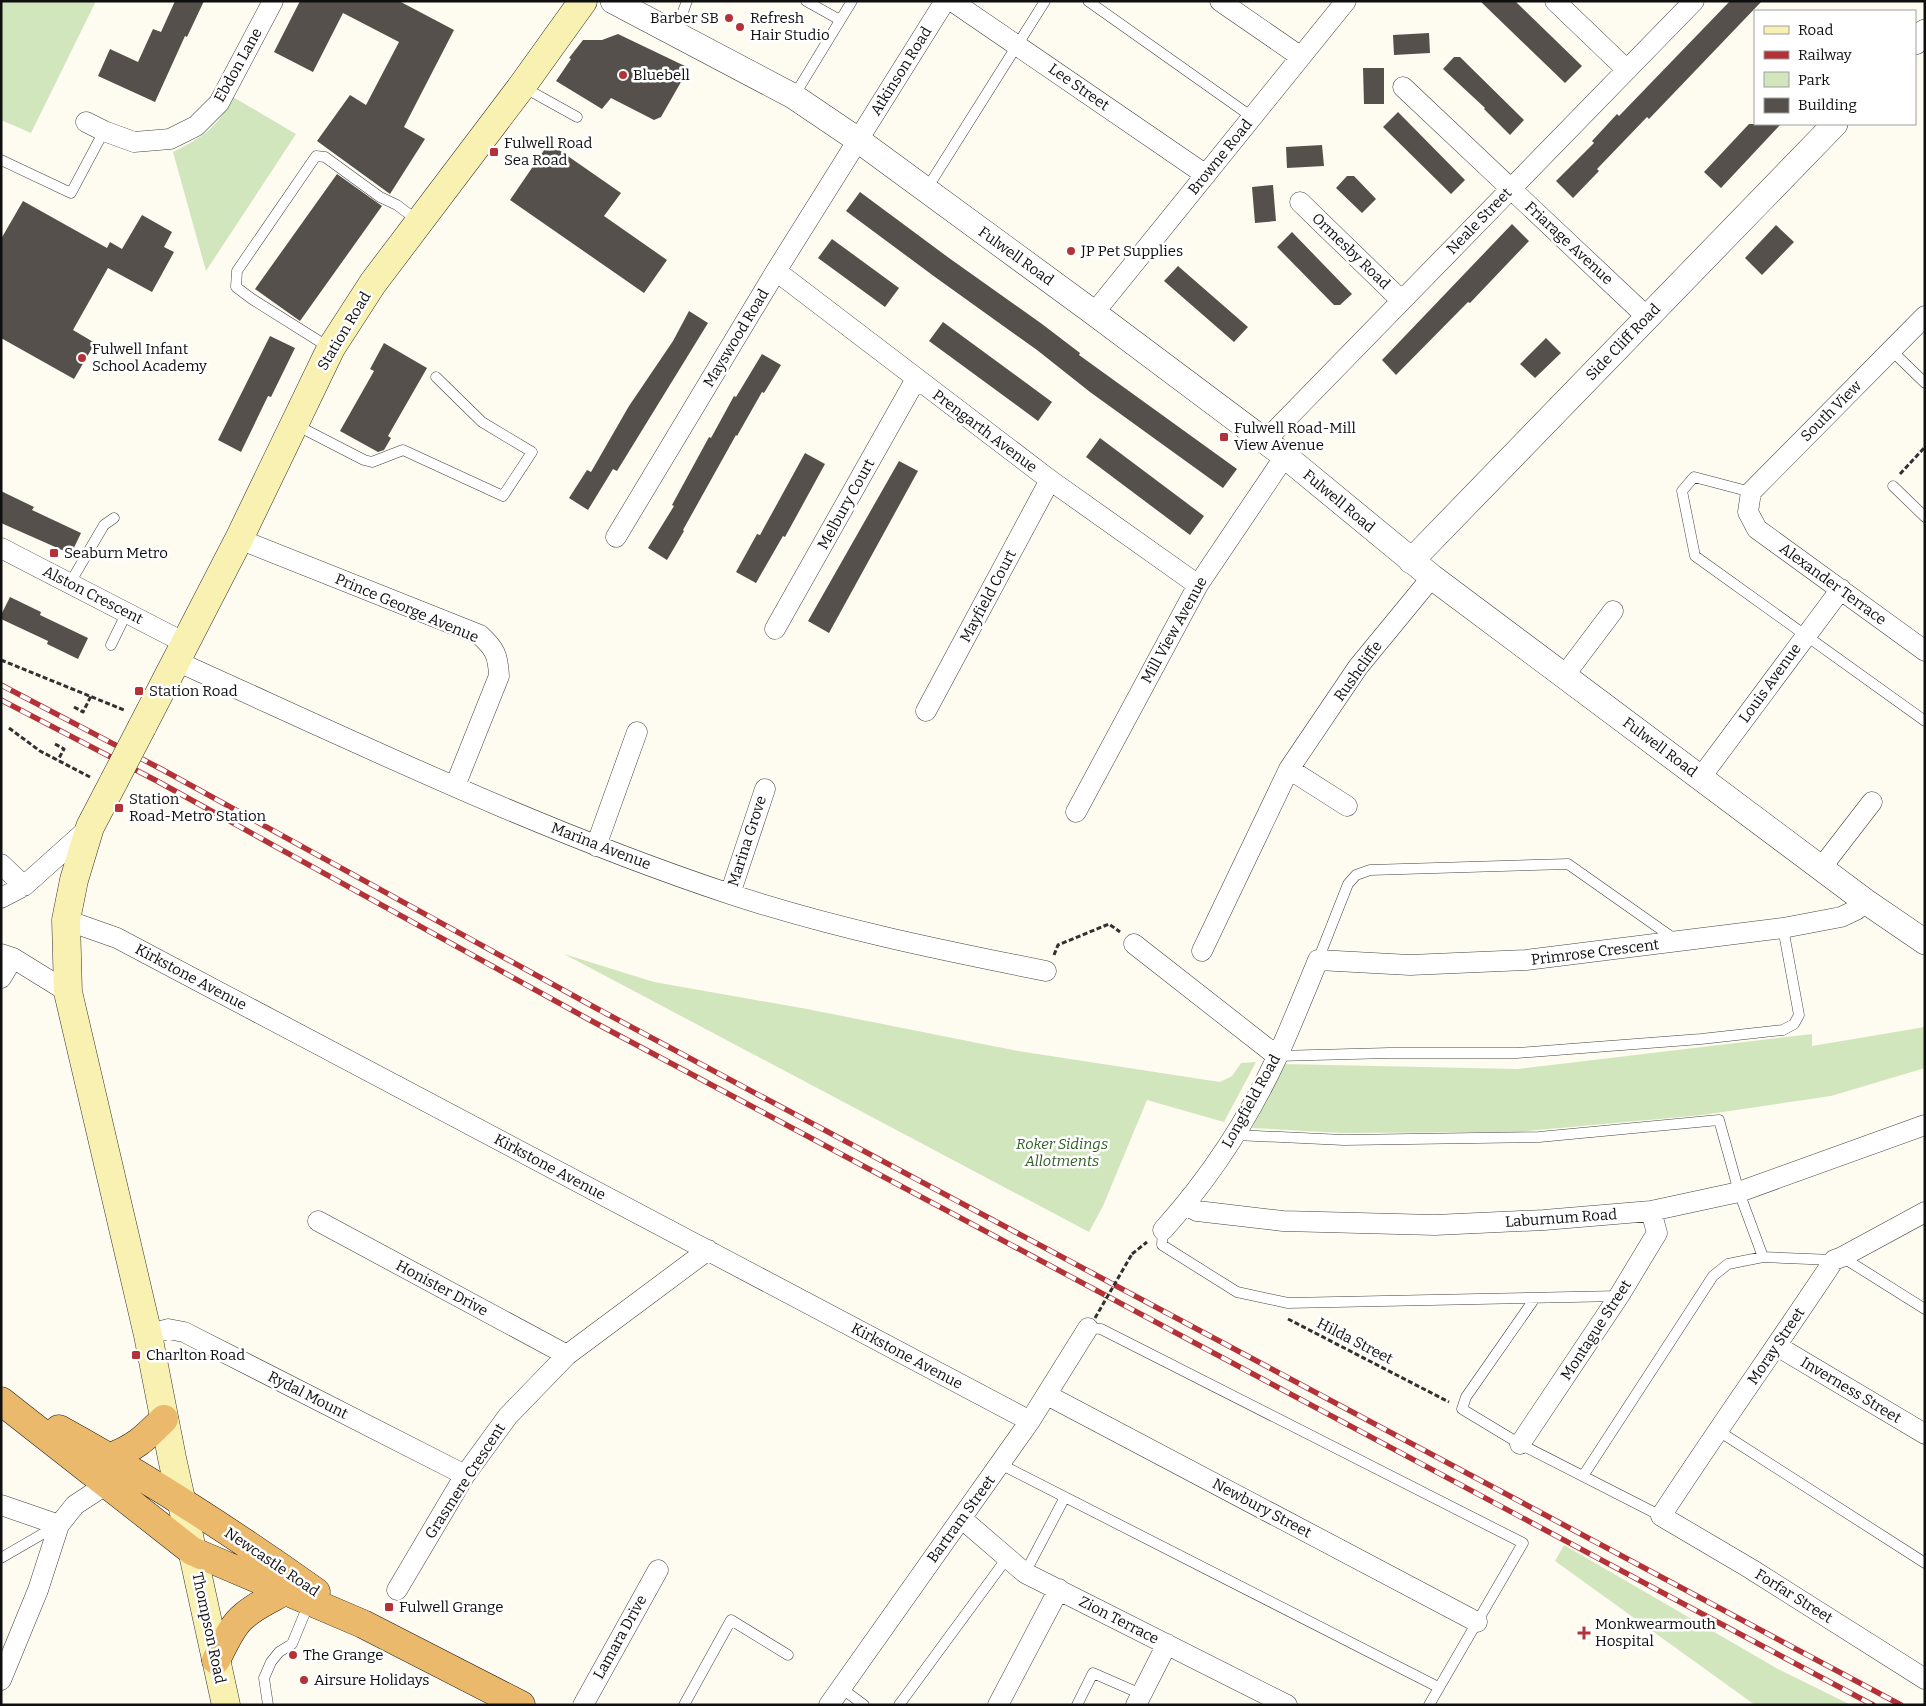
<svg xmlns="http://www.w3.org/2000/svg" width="1926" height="1706" viewBox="0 0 1926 1706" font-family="Bitter,serif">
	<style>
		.green { fill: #d2e6bd }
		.building { fill: #56504c }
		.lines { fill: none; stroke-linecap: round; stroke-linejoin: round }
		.service-casing { stroke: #424242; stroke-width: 11 }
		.minor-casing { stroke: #424242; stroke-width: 21 }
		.tertiary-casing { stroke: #424242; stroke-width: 26 }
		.secondary-casing { stroke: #313131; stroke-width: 29 }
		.trunk-casing { stroke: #202020; stroke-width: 29 }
		.path { stroke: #313131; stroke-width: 3; stroke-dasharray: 5 2.5; stroke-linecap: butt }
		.service { stroke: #fff; stroke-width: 10 }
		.minor { stroke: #fff; stroke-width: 20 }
		.tertiary { stroke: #fff; stroke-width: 25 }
		.secondary { stroke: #f8f1b2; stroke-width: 28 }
		.trunk { stroke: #eab96c; stroke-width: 28 }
		.rail-casing { stroke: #b33237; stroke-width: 5.5 }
		.rail { stroke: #fff; stroke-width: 4; stroke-dasharray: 11; stroke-linecap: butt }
		.secondary-bridge-casing { stroke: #313131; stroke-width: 29; stroke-linecap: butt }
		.path-bridge { stroke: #313131; stroke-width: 3; stroke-dasharray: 5 2.5; stroke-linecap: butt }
		.secondary-bridge { stroke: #f8f1b2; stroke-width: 28 }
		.poi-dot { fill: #b33237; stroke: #fff; stroke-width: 2 }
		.labels { text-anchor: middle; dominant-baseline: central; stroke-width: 5; stroke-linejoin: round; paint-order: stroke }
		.poi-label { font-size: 15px; fill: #0f0f0f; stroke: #fff; text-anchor: start }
		.street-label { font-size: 15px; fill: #0f0f0f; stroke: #fff }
		.park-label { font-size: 15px; font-style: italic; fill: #306124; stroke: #fff }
	</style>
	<rect width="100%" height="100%" fill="#fefbf1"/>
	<path class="green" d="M1 1H96L31 133 1 120Z
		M233 97 296 134 206 271 173 152C203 137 217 128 233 97Z
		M564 954 654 982 807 1009 1018 1051 1220 1082 1232 1076 1241 1063 1256 1062 1224 1122 1147 1100 1103 1206 1089 1232Z
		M1925 1027V1068L1831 1096 1703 1115 1517 1132 1342 1133 1252 1128 1282 1064 1517 1069 1812 1034V1046Z
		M1564 1545 1778 1669 1851 1705H1755L1555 1561Z"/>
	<path class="building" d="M175 1H204L187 37 185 36 155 102 98 76 110 49 138 62 153 29 161 32Z
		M300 1H399L454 30 404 127 425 139 390 194 317 141 350 95 366 105 399 42 343 13 313 72 274 52Z
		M1480 1H1515L1582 66 1565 83Z
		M1730 1H1762L1649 119 1647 117 1597 169 1599 171 1573 198 1556 181 1594 143 1592 141 1617 114 1619 116Z
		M1429 33 1430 53 1394 55 1393 35Z
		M618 34 689 68 661 117 654 120 611 98 602 109 556 81 571 59 569 58 583 40H602Z
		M1454 57H1460L1524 120 1510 135 1484 109 1485 108 1443 69Z
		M1363 68H1384V104H1364Z
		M1398 112 1465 180 1451 194 1383 127Z
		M1749 124H1781L1721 188 1704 172Z
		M549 143 621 193 604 216 667 260 644 293 510 200Z
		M1322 145 1324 166 1287 168 1286 147Z
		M337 174 382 206 300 321 255 289Z
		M1347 176H1354L1376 199 1362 213 1336 188Z
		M1273 185 1276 221 1255 223 1252 187Z
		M860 192 949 258 1042 324 1080 353 1079 355 1237 469 1223 488 1090 392 1037 350 935 277 846 211Z
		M23 201 107 248 110 242 122 249 142 215 172 232 164 247 174 252 152 292 108 268 73 330 95 343 74 379 1 338V239Z
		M1512 224 1529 241 1470 303 1468 302 1396 375 1382 360Z
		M1776 225 1794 242 1762 275 1745 258Z
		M1292 232 1352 294 1340 305H1334L1277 247Z
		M832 239 899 288 885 307 818 258Z
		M1178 266 1248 327 1234 342 1164 281Z
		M689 311 708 323 617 471 613 469 588 510 569 498 587 470 591 472 629 406 673 341Z
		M943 322 1052 402 1038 421 929 341Z
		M270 336 295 348 271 397 268 396 241 452 218 440Z
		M1546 338 1561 353 1535 378 1520 364Z
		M384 343 427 368 388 436 391 438 384 450 378 452 340 431 374 371 370 369Z
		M762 354 781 365 764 393 762 392 737 436 736 435 683 530 684 531 667 560 648 548 674 506 672 505 709 437 711 438 734 396 736 397Z
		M1100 438 1204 516 1190 535 1086 457Z
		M805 453 825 464 785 537 783 536 756 583 736 572 757 534 760 535Z
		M899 461 918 471 829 633 808 621Z
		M1 491 34 507 32 510 81 533 71 554 1 523Z
		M10 597 41 612 40 615 88 638 78 659 47 644 48 641 1 619V615Z"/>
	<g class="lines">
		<g class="service-casing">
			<path id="service" d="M806 1 840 20
				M1088 1 1252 117
				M675 33 687 1
				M523 87 577 117
				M794 96 852 1
				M1 160 71 193 104 131
				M926 190 1045 1
				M330 348 252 299 236 287 237 271 316 156 325 157 380 197 397 205 418 221
				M1891 350 1925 383
				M296 425 364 460 372 462 403 450 503 496 532 452 482 422 436 377
				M1893 486 1925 517
				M1751 492 1694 477 1682 491 1695 556 1925 721
				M70 583 104 525 114 518
				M111 645 127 612
				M1318 960 1348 884 1356 875 1370 870 1568 864 1676 940
				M1277 1056 1389 1053H1517L1701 1039 1783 1030 1794 1024 1799 1015 1783 928
				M1235 1135 1344 1140 1539 1137 1719 1120 1739 1192 1763 1257
				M1163 1230 1162 1245 1237 1292 1288 1303 1619 1296
				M1842 1257 1925 1309
				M1535 1298 1466 1397 1462 1409 1520 1444 1661 1516
				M1088 1328 1101 1329 1523 1543 1429 1705
				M1717 1430 1925 1563
				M1000 1464 1438 1687
				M1583 1476 1713 1276 1728 1264 1763 1257 1834 1260
				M1 1558 58 1525
				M1025 1573 1065 1497
				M841 1688 864 1705
				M268 1705 264 1678 271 1662 279 1652 292 1644 309 1603
				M684 1705 731 1620 788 1655
				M899 1705 1007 1558
				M1077 1705 1093 1673 1141 1694"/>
		</g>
		<g class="minor-casing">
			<path id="minor" d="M952 1 1206 175
				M1220 1 1301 57
				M1555 1 1627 70
				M1403 87 1647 317
				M86 122 104 131 134 142 170 139 196 126 219 103 273 1
				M1300 202 1401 300
				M776 271 1050 480 1198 585
				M1094 313 1346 1
				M1925 316 1751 492 1748 512 1757 529 1925 651
				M1265 441 1694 1
				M616 537 776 271 945 1
				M239 539 480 635C495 649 498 655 499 676L455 786
				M1 548 185 643
				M775 629 916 379
				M176 661C358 743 540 831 730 894 833 928 940 950 1046 971
				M1564 676 1613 611
				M926 711 1050 480
				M1289 769 1347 806
				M1701 777 1841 589
				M1076 812 1198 585 1285 456
				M596 846 637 732
				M1 864 24 886
				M1821 868 1872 802
				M730 894 765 789
				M1 898 24 886 90 827
				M66 920 117 938 1030 1421
				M1134 944 1277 1056
				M1202 951 1289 769 1358 667 1432 577
				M1 954 13 958 68 992
				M1 978 13 958
				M1185 1205 1197 1211 1283 1221 1435 1225 1544 1220 1651 1211 1739 1192 1925 1125
				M1925 1212 1842 1257 1834 1260C1777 1346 1717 1430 1661 1516L1751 1569 1925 1679
				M318 1221 567 1355
				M1163 1230C1209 1179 1249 1118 1278 1055 1292 1024 1305 992 1318 960L1410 965 1526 960 1783 928 1841 917 1856 910 1865 901
				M148 1335 168 1329 184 1332 465 1475
				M1777 1346 1925 1434
				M1047 1395 1477 1622
				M1520 1444 1619 1296 1657 1233 1651 1211
				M1 1505 59 1525
				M961 1518 1025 1573 1287 1705
				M397 1590 465 1475 508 1416 567 1355 708 1250
				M1 1680 38 1590 59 1525 75 1505 107 1484
				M583 1705 658 1570
				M829 1705 1030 1421 1088 1328
				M998 1705 1059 1589
				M1136 1705 1167 1644"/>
		</g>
		<g class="tertiary-casing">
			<path id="tertiary" d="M613 1 793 96 858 140 1094 313 1285 456 1432 577 1865 901 1925 942
				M1915 42 1925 32
				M1411 561 1835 124"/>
		</g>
		<g class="secondary-casing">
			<path id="secondary" d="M142 727 239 539 331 348 373 283 522 86 583 1
				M114 781 90 827 74 880 66 920 68 992 148 1335 172 1458 226 1705"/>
		</g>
		<g class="trunk-casing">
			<path id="trunk" d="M1 1401 192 1551 363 1624 521 1705
				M59 1429C148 1478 233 1533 316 1592
				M108 1458C135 1448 144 1439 164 1419
				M216 1660C224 1646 231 1626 244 1616 256 1605 271 1599 285 1591"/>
		</g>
		<path class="path" d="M1900 474 1925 447
			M1 660 124 710
			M74 707 83 712 91 696
			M9 728 40 751 90 777
			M55 744 64 749 58 760
			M1054 955 1058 945 1109 924 1120 932
			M1132 1254 1147 1242
			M1288 1319 1449 1402"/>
		<use href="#service" class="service"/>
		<use href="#minor" class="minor"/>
		<use href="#tertiary" class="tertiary"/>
		<use href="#secondary" class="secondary"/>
		<use href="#trunk" class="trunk"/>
		<g class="rail-casing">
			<path id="rail" d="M1 685 163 770 594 1007 1901 1705
				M1 700 157 781 588 1019 1873 1705"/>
		</g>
		<use href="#rail" class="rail"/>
		<g class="secondary-bridge-casing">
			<path id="secondary-bridge" d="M114 781 142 727"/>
		</g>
		<path class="path-bridge" d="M1095 1318 1132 1254"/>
		<use href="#secondary-bridge" class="secondary-bridge"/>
	</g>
	<g class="poi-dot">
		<circle cx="729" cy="18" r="5"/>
		<circle cx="740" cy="27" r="5"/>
		<circle cx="623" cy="75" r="5"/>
		<rect x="489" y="147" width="10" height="10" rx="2.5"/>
		<circle cx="1071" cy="251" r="5"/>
		<circle cx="82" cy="358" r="5"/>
		<rect x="1219" y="432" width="10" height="10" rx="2.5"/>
		<rect x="49" y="548" width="10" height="10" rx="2.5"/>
		<rect x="134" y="686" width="10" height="10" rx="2.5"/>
		<rect x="114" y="803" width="10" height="10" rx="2.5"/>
		<rect x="131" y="1350" width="10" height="10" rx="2.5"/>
		<rect x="384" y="1602" width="10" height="10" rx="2.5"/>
		<path d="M1581.5 1625.5h5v5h5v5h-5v5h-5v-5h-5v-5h5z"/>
		<circle cx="293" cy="1655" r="5"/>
		<circle cx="304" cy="1680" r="5"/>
	</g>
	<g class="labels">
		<g class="poi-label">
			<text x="719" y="18" text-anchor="end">Barber SB</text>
			<text x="750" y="18">Refresh<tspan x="750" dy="17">Hair Studio</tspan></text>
			<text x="633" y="75">Bluebell</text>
			<text x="504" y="143">Fulwell Road<tspan x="504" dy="17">Sea Road</tspan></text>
			<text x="1081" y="251">JP Pet Supplies</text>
			<text x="92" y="349">Fulwell Infant<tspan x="92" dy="17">School Academy</tspan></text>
			<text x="1234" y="428">Fulwell Road-Mill<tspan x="1234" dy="17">View Avenue</tspan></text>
			<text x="64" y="553">Seaburn Metro</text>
			<text x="149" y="691">Station Road</text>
			<text x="129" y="799">Station<tspan x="129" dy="17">Road-Metro Station</tspan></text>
			<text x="146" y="1355">Charlton Road</text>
			<text x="399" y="1607">Fulwell Grange</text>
			<text x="1595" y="1624">Monkwearmouth<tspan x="1595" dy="17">Hospital</tspan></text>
			<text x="303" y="1655">The Grange</text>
			<text x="314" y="1680">Airsure Holidays</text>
		</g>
		<g class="street-label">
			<text transform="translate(238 65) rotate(-61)">Ebdon Lane</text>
			<text transform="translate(901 71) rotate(-58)">Atkinson Road</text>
			<text transform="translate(1079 87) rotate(35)">Lee Street</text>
			<text transform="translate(1220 157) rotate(-51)">Browne Road</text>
			<text transform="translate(1479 221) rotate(-46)">Neale Street</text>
			<text transform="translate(1569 243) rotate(43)">Friarage Avenue</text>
			<text transform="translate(1351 251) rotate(44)">Ormesby Road</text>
			<text transform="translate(1016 256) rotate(36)">Fulwell Road</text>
			<text transform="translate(344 331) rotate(-59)">Station Road</text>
			<text transform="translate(736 338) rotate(-59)">Mayswood Road</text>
			<text transform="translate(1623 342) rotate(-46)">Side Cliff Road</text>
			<text transform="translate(1831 411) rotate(-45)">South View</text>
			<text transform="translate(985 431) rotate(37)">Prengarth Avenue</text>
			<text transform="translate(1339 501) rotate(40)">Fulwell Road</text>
			<text transform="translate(846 504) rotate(-61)">Melbury Court</text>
			<text transform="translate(1833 584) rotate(36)">Alexander Terrace</text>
			<text transform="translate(93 595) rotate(27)">Alston Crescent</text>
			<text transform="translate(988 596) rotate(-62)">Mayfield Court</text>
			<text transform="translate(407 608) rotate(23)">Prince George Avenue</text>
			<text transform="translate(1174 630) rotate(-61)">Mill View Avenue</text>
			<text transform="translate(1358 671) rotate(-54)">Rushcliffe</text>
			<text transform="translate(1770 683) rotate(-54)">Louis Avenue</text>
			<text transform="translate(1660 747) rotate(37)">Fulwell Road</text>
			<text transform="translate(747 841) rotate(-72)">Marina Grove</text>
			<text transform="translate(601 846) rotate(21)">Marina Avenue</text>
			<text transform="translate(1595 952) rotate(-7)">Primrose Crescent</text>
			<text transform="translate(191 977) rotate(28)">Kirkstone Avenue</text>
			<text transform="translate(1251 1101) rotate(-61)">Longfield Road</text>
			<text transform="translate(550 1167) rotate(28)">Kirkstone Avenue</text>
			<text transform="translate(1561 1218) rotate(-4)">Laburnum Road</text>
			<text transform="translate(442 1288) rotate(28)">Honister Drive</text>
			<text transform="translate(1596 1330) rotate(-57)">Montague Street</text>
			<text transform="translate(1355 1341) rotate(27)">Hilda Street</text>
			<text transform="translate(1776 1346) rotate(-56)">Moray Street</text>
			<text transform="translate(907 1356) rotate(28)">Kirkstone Avenue</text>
			<text transform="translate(1851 1390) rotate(31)">Inverness Street</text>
			<text transform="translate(308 1395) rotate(27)">Rydal Mount</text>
			<text transform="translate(465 1481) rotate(-57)">Grasmere Crescent</text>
			<text transform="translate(1262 1508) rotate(28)">Newbury Street</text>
			<text transform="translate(961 1519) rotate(-54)">Bartram Street</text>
			<text transform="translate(272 1562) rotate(34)">Newcastle Road</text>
			<text transform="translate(1794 1596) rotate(32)">Forfar Street</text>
			<text transform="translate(1119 1620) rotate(27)">Zion Terrace</text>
			<text transform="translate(209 1628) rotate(78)">Thompson Road</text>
			<text transform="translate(620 1637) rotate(-61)">Lamara Drive</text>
		</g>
		<g class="park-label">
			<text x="1062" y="1144">Roker Sidings<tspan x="1062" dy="17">Allotments</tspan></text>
		</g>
	</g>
	<rect width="1926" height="1706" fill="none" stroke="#0f0f0f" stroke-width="5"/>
	<rect x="1754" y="10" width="162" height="115" fill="#ffffff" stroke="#9f9f9f"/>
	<rect x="1764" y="26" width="25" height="8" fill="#f8f1b2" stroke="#9f9f9f"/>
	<text x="1798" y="35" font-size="15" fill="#0f0f0f">Road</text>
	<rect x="1764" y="51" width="25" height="8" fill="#b33237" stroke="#9f9f9f"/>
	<text x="1798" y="60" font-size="15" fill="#0f0f0f">Railway</text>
	<rect x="1764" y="72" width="25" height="15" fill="#d2e6bd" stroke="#9f9f9f"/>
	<text x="1798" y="85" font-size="15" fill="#0f0f0f">Park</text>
	<rect x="1764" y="98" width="25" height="15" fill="#56504c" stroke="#9f9f9f"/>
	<text x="1798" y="110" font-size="15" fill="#0f0f0f">Building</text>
</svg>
